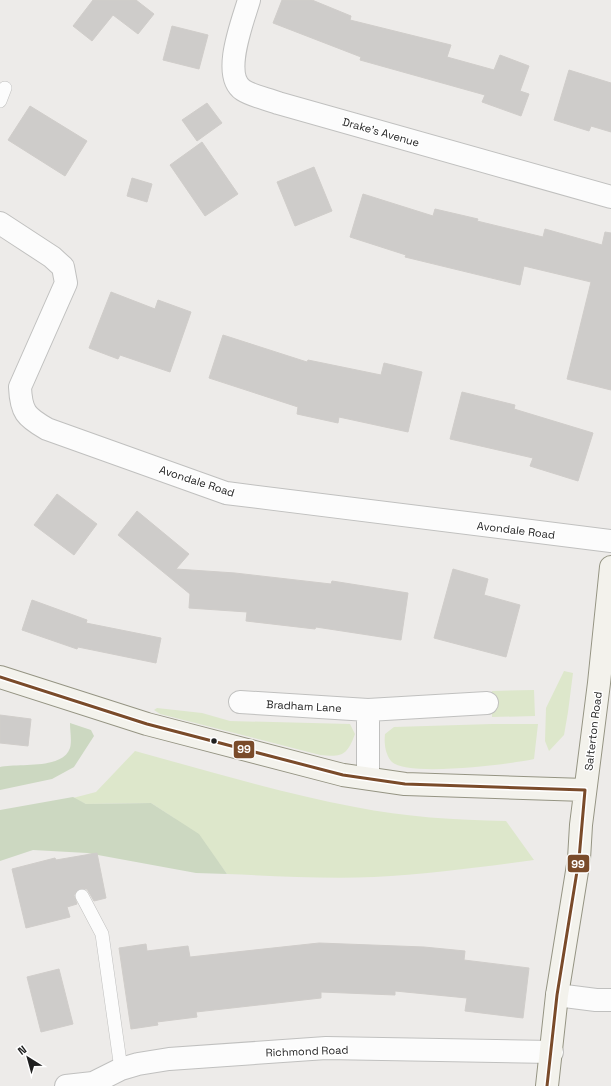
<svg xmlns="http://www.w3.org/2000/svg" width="611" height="1086" viewBox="0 0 611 1086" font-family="'Space Grotesk',sans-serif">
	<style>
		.grass { fill: #dde7cb }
		.forest { fill: #ccd8c1 }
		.building { fill: #ceccca; stroke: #d0cdca }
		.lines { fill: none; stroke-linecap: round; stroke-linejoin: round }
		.lane-casing { stroke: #c0c0bf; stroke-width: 14 }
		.street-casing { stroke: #c0c0bf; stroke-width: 24 }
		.secondary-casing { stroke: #959483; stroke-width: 24 }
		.lane { stroke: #fcfcfc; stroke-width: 13 }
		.street { stroke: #fcfcfc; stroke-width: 22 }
		.secondary { stroke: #f3f2ec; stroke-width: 22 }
		.bus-1-casing { stroke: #fff; stroke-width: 6 }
		.bus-1 { stroke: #7a4b2a; stroke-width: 3 }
		.bus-dot { fill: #1f1f1f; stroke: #fff; stroke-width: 1.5 }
		.labels { text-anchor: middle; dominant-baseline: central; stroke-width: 3; stroke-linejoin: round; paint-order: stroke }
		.street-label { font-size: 11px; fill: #1f1f1f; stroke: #fff }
		.line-badge { stroke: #fff; stroke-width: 1.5 }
		.badge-label { font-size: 11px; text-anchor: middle; font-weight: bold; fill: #fff }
	</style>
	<rect width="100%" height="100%" fill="#edebe9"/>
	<path class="grass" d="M564 671 573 673 568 712 564 735 549 751 545 741 546 708Z
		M534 690 535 716 492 717V691Z
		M157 708 202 713 230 721 350 724 355 734C347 756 342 757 320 755L160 714 154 710Z
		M492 724H538L534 759C512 764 404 778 391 761 385 753 384 743 385 734L394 727Z
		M135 751C208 771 281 793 355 807 405 817 455 820 506 821L534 860C481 867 427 874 374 877 325 879 276 876 227 874L213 855 174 818 151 803 86 804 73 798 96 792Z"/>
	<path class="forest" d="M70 723 91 730 94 736 74 767 52 779 0 790V767C17 763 63 770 70 748 72 741 70 731 70 723Z
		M73 797 86 804 151 803 199 834 227 874 196 873 87 853 33 850 0 861V810Z"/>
	<path class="building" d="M93 0H136L154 14 138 34 113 15 92 41 73 26Z
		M282 0H312L351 16 350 20 451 45 447 57 494 70 500 55 529 66 520 91 529 94 521 116 482 102 485 95 360 60 361 57 273 23Z
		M172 26 208 35 199 69 163 60Z
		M569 70 611 83V132L591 126 589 131 554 120Z
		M207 103 222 123 197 141 182 120Z
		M30 106 87 141 65 176 8 140Z
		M202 142 238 194 205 216 170 165Z
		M314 167 332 211 295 226 277 182Z
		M132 178 152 184 147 202 127 196Z
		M363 194 433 216 435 209 478 219 477 221 543 237 545 229 602 245 605 232 611 233V390L567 379 591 282 524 266 520 285 405 257 406 255 350 237Z
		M111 292 155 309 158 300 191 312 170 372 120 355 118 359 89 348Z
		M223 335 307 362 308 360 381 375 384 363 422 372 408 432 339 417 338 423 297 414 298 407 209 378Z
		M462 392 515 405 514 409 593 433 578 481 530 466 533 458 450 439Z
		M57 494 97 524 74 555 34 525Z
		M137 511 189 554 176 569 235 573 331 584 332 581 408 593 401 640 316 627 315 629 246 621 247 612 189 608 190 594 118 535Z
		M453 569 488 579 484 595 520 605 506 657 434 638Z
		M32 600 87 620 86 623 161 638 156 663 78 647 77 649 22 630Z
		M0 715 31 719 28 746 0 743Z
		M97 853 106 898 94 901 87 889H79L74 895 77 904 67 907 70 917 26 928 12 869 55 858 56 860Z
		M319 943 424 947 465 951 464 960 529 968 523 1018 465 1011 467 998 395 991V995L321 992V998L196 1012 197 1017 157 1022 158 1025 131 1029 119 948 146 944 147 951 188 946 190 957Z
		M59 969 73 1024 41 1032 27 977Z"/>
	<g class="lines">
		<g class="lane-casing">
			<path id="lane" d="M0 101 5 88
				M82 896 102 934 121 1069"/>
		</g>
		<g class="street-casing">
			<path id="street" d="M249 0C243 21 221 75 243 90 252 96 268 99 278 103L611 197
				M0 223 52 257 63 267 66 283 20 387C21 412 26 417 47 429L226 493 611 541
				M240 702 368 710 487 703
				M368 778V710
				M557 995 596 1000H611
				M66 1086 93 1083 121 1069 138 1064 169 1059 326 1048 552 1052"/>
		</g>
		<g class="secondary-casing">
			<path id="secondary" d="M0 677 147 724 343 775 405 784 585 790
				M547 1086 557 995 579 859 581 825 599 683 611 567"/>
		</g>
		<use href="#lane" class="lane"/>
		<use href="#street" class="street"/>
		<use href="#secondary" class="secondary"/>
		<g class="bus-1-casing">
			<path id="bus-1" d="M0 677 147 724 343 775 405 784 585 790 579 859 557 995 547 1086"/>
		</g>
		<use href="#bus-1" class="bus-1"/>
	</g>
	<circle class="bus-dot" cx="214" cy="741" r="3.5"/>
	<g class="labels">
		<g class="street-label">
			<text transform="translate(381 132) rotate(16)">Drake's Avenue</text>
			<text transform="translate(197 481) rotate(18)">Avondale Road</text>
			<text transform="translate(516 530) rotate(7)">Avondale Road</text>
			<text transform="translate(304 706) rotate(3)">Bradham Lane</text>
			<text transform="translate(593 731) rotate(-83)">Salterton Road</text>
			<text transform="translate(307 1051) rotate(-2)">Richmond Road</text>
		</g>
	</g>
	<g class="line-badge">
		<rect x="233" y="740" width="22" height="19" rx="4" fill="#7a4b2a"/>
		<rect x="567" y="854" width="23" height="19" rx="4" fill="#7a4b2a"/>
	</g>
	<g class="badge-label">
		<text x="244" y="753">99</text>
		<text x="578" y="868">99</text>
	</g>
	<g transform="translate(28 1058) rotate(323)" stroke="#ffffff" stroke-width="3" paint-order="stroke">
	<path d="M0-3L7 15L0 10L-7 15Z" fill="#1f1f1f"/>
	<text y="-6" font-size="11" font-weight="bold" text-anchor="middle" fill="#1f1f1f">N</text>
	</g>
</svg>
